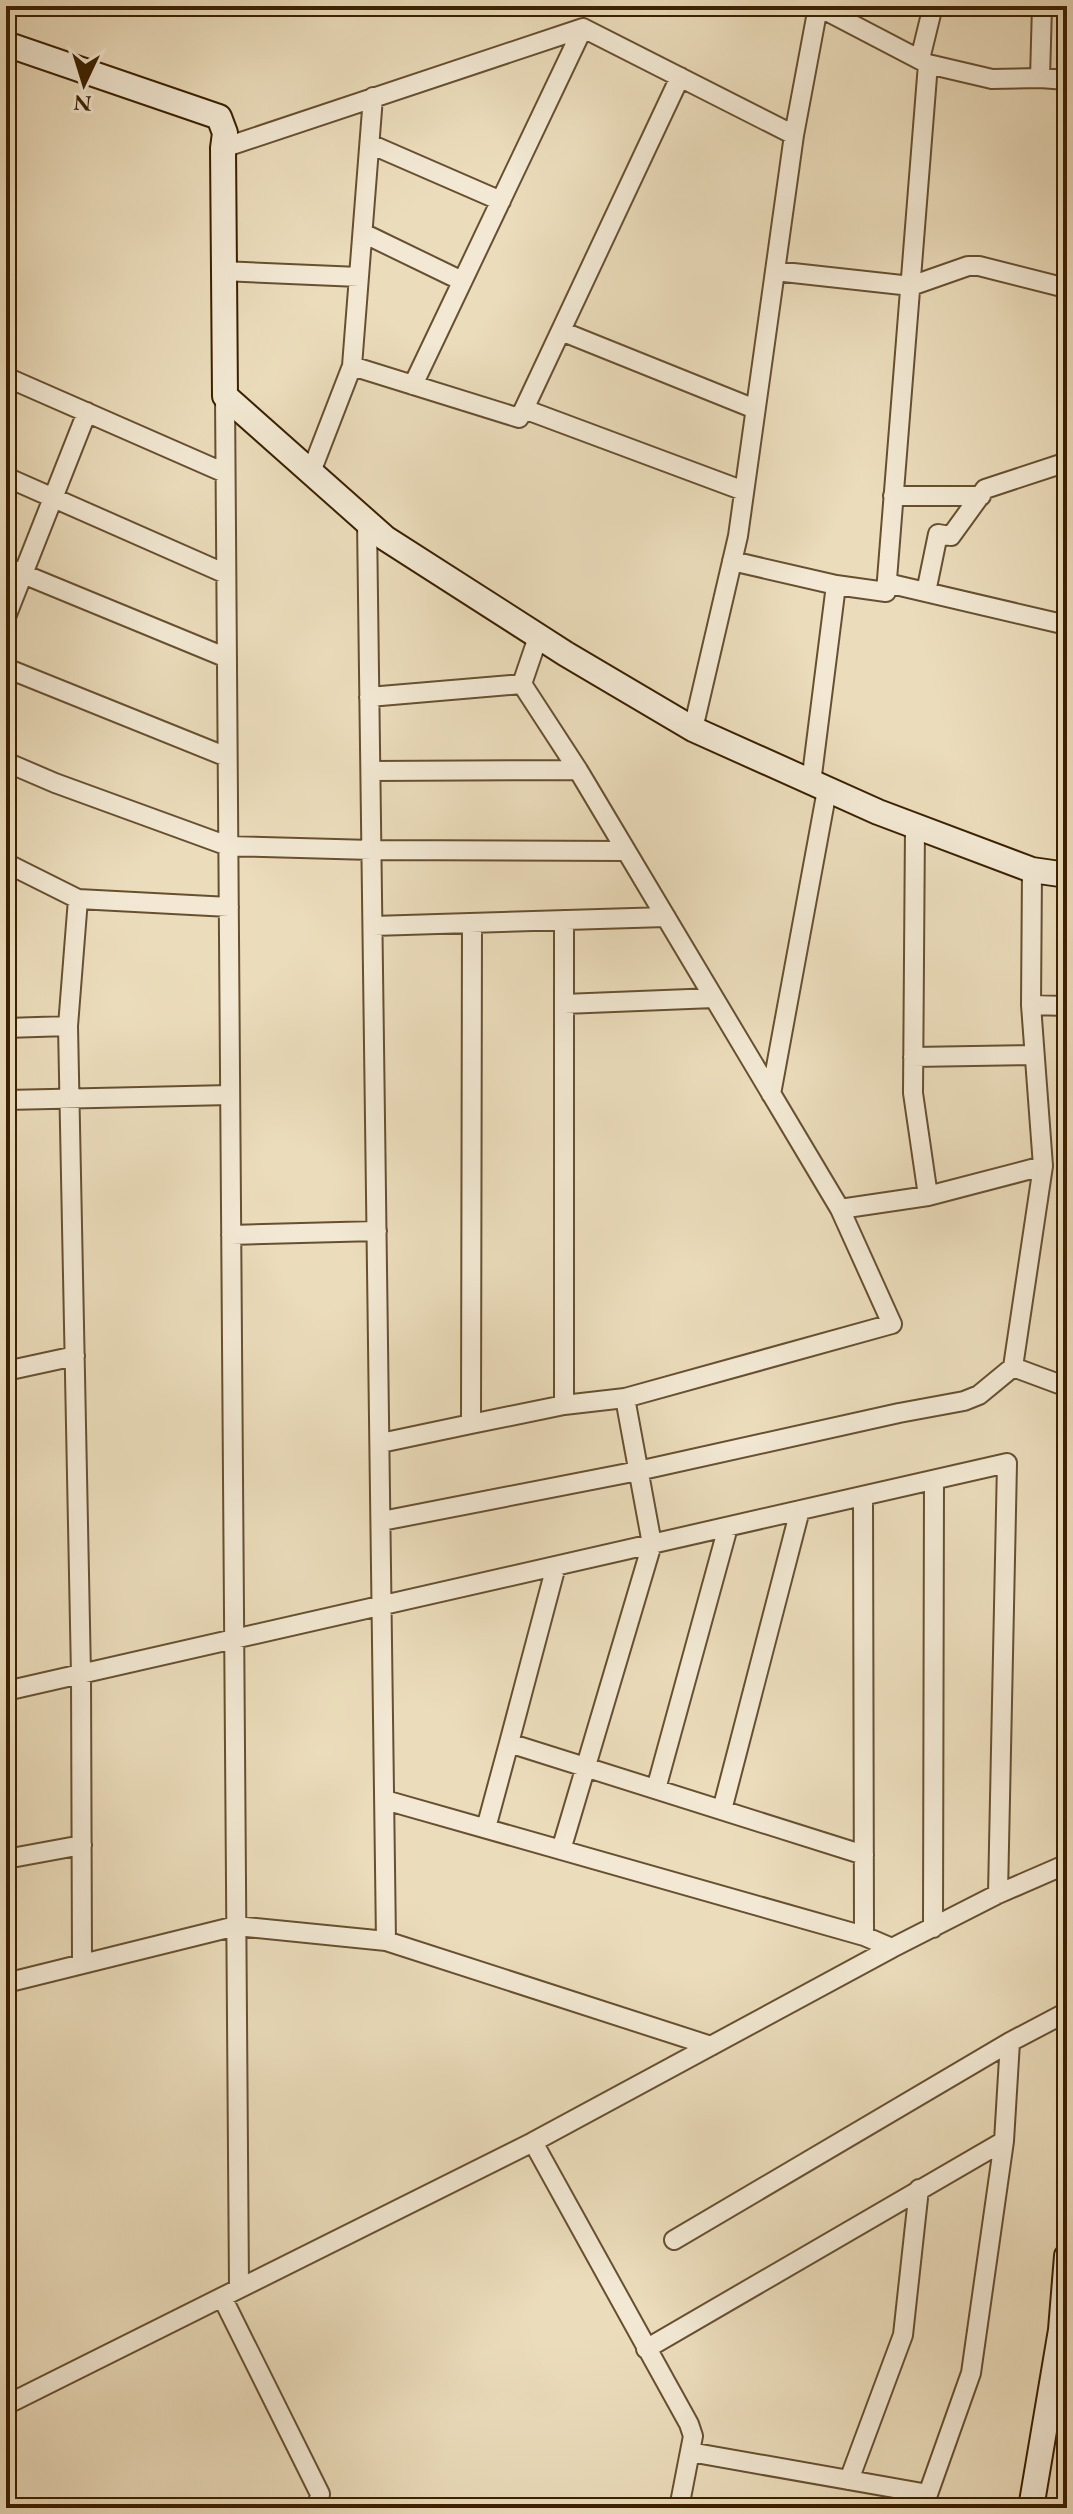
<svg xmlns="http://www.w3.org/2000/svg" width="1073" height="2514" viewBox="0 0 1073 2514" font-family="'EB Garamond',serif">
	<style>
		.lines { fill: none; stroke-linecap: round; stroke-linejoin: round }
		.street-casing { stroke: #675030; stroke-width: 22 }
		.secondary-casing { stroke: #3b2101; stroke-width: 28 }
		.street { stroke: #f2e8d3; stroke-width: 18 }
		.secondary { stroke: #f2e8d3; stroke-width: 24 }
	</style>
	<rect width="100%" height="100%" fill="#ebdcbb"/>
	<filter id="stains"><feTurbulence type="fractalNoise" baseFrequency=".0025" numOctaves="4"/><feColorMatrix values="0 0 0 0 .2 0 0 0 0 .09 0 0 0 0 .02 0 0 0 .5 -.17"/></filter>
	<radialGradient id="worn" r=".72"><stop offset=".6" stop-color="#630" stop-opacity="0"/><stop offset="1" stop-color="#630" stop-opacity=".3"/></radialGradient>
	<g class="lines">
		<g class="street-casing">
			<path id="street" d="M920 59 933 6
				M928 64 992 79 1040 78 1042 6
				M680 77 524 409 744 491
				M1040 78 1067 80
				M794 135 818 7
				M370 144 501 201
				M223 148 583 28 794 135 738 536 693 729
				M363 233 462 281
				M222 271 359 277
				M775 271 911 286 968 266H979L1066 288
				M561 331 755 409
				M352 366 373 97
				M6 377 225 473
				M413 385 583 28
				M225 396 239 2288
				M311 472 352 366 519 418 524 409
				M6 477 226 574
				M893 496H981
				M367 522 386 1941
				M732 561 836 585
				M6 567 227 658
				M887 583 1058 623 1067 622
				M926 592 938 534 951 536 985 489 1067 462
				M6 617 87 412
				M6 668 227 757
				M522 684 538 637
				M369 697 522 684 578 770 840 1209 928 1196 1043 1166 1013 1367 1067 1387
				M6 762 55 783 228 846 372 850 626 851
				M371 771 578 770
				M811 783 836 585 886 592 928 64 817 6
				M915 826 913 1093 928 1196
				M6 863 78 899
				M1032 870 1031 1005 1043 1166
				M373 926 666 917
				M564 1004 714 998
				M1031 1005 1067 1006
				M6 1028 68 1026
				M913 1057 1034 1055
				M771 1094 827 790
				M6 1100 230 1095
				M231 1235 377 1231
				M6 1371 75 1356
				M625 1398 892 1324 840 1209
				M471 1424 564 1405V920
				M381 1443 471 1424 472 923
				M863 1496 864 1936
				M382 1521 638 1471 899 1413 964 1401 979 1395 1013 1367
				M6 1691 1007 1463 998 1894
				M509 1743 556 1566
				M656 1789 728 1527
				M385 1800 864 1936 892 1948
				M722 1810 800 1510
				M486 1828 509 1743 864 1855
				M561 1850 652 1544 625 1398 564 1405
				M6 1859 82 1845
				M933 1928 934 1480
				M82 1964 81 1674 68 1026 78 899 229 907
				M6 1983 236 1926 386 1941 711 2046
				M1010 2042 1067 2012
				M533 2142 689 2424 693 2436 679 2508
				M674 2240 1010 2042 1004 2141
				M222 2297 320 2494 317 2508
				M646 2349 1004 2141 971 2373 928 2494 690 2452
				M6 2405 533 2142 892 1948 998 1894 1067 1864
				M849 2480 903 2335 919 2189"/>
		</g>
		<g class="secondary-casing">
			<path id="secondary" d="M6 44 219 117 225 133 223 148 225 396 385 538 566 654 693 729 878 812 1032 870 1067 875
				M1031 2508 1061 2330 1067 2256"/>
		</g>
		<use href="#street" class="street"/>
		<use href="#secondary" class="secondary"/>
	</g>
	<rect width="1073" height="2514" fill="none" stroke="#ebdcbb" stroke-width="32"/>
	<rect x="8" y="8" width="1057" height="2498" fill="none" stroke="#3b2101" stroke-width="4"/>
	<rect x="16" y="16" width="1041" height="2482" fill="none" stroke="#3b2101" stroke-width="2"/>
	<g transform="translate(84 84) rotate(184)" stroke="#f2e8d3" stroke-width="6" paint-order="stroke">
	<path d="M0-6L14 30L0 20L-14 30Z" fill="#3b2101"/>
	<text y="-12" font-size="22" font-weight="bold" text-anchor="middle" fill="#3b2101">N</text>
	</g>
	<rect width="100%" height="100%" filter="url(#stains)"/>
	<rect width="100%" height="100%" fill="url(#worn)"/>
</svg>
